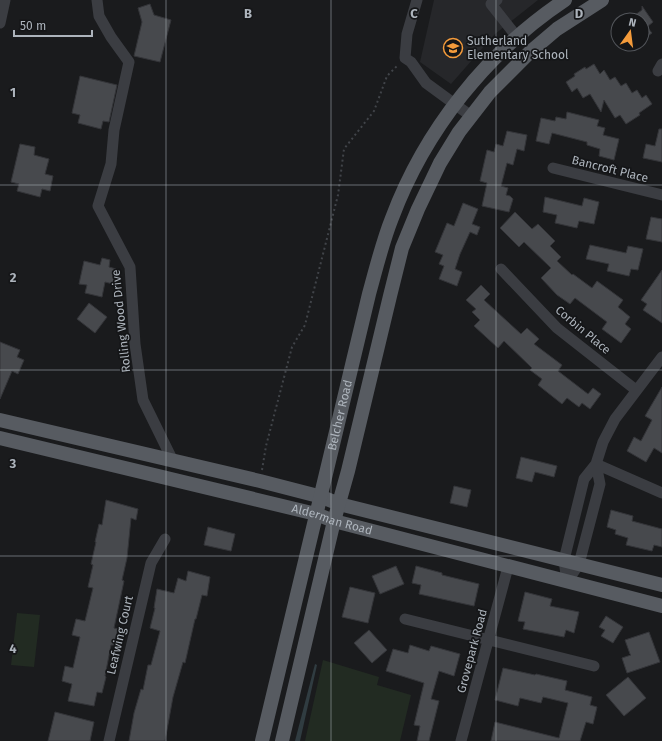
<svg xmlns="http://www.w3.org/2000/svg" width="662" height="741" viewBox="0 0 662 741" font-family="'Fira Sans',sans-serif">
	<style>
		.built { fill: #26272a }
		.green { fill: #222b22 }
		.water { fill: #303c41 }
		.building { fill: #47494d; stroke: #343539 }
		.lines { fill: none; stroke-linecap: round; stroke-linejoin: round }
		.path { stroke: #414449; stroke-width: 2; stroke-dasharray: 2 3; stroke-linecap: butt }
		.minor { stroke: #3b3d42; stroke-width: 11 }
		.major { stroke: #575b61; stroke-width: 14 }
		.grid { fill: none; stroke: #adb4bc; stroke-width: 1; stroke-opacity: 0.55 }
		.labels { text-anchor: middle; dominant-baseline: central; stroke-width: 3.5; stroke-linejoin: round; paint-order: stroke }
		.poi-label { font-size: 12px; fill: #adb4bc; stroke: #151618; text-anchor: start }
		.street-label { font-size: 12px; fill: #adb4bc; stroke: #151618 }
		.grid-label { font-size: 13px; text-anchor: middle; font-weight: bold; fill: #adb4bc; stroke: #151618; stroke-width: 3.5; stroke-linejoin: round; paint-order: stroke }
	</style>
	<rect width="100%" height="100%" fill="#1a1b1d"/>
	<path class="built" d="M434 0H538L495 34 451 84 420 62Z"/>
	<path class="green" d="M17 613 40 615 34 667 11 665Z
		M323 660 379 677 377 685 411 695 400 741H305Z"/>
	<path class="water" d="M315 664 317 665 300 741H295Z"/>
	<path class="building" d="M150 4 154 15 171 20 160 62 134 56 142 22 138 8Z
		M642 6 653 22 647 27 652 33 642 40V20H628L642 10Z
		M594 64 600 74 604 70 610 80 615 77 621 86 626 83 632 93 637 90 642 98 646 95 652 104 639 113 640 115 626 124 620 115 615 118 604 100 601 112 590 94 583 98 577 88 572 92 566 82 575 76 574 74 585 67 586 69Z
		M80 76 117 85 109 122 103 121 101 129 78 123 80 115 72 113Z
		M567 112 599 120 597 126 605 128 603 135 619 139 614 160 599 156 600 149 587 145V142L552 133 549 144 536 141 541 118 555 121 556 117 566 119Z
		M659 129H662V162L643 158 646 144 655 146Z
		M507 131 527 135 524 151 517 149 513 165 507 163 501 186 508 188 506 195 510 196 513 199 509 212 482 206 487 183 480 181 487 150 494 152 496 144 503 146Z
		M20 144 35 147 34 155 49 159 45 174 53 176 50 191 42 189 40 197 17 191 19 184 11 182Z
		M545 197 582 206 584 198 599 202 594 224 579 221 577 228 555 223 557 215 543 212Z
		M463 203 478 209 472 224 480 227 477 235 470 232 460 254 455 269 462 272 457 286 439 279 444 266 439 264 443 255 435 252 447 223 454 226Z
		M515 212 532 229 538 224 555 241 550 246 561 257 557 261 572 275 573 274 592 288 597 281 623 300 618 307 630 317 625 324 631 329 621 343 602 329 607 322 575 298 570 304 557 295 541 278 551 268 524 242 519 247 500 228Z
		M651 217 662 219V242L646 239Z
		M590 245 626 253 628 246 643 249 638 270 631 269 629 276 607 271 609 264 586 259Z
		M102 258 110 260 109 267 116 269 113 284 105 282 102 297 85 293 87 285 79 284 84 261 100 265Z
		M662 270V323L643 310 647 304 641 300Z
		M481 285 490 294 484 300 521 334 527 328 539 339 534 344 562 365 558 371 588 394 593 388 601 394 590 409 582 403 579 407 567 398 562 404 538 385 542 379 530 370 532 368 504 341 498 348 474 326 480 320 472 312 476 309 466 300Z
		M89 303 107 317 95 333 77 319Z
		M0 342 20 350 17 357 24 360 18 374 12 371 0 399Z
		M662 387V453L654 448 646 462 627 451 634 437 641 441 652 420 645 416Z
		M521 457 557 466 554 477 535 472 532 482 516 478Z
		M454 486 471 490 467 507 450 503Z
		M106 500 138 509 136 520 131 518 127 558 122 580 124 581 114 628 118 629 114 645H111L105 676 106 677 102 693 97 692 94 706 68 701 72 684 62 681 65 666 73 668 80 637 72 635 76 619 85 621 93 588 88 587 93 565 91 564 96 542H95L99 524 102 525Z
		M611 510 633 516 632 521 662 529V547L654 545 652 551 626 545 628 538 615 534 616 530 607 527Z
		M208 527 235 534 231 551 204 545Z
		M396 566 404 584 380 594 372 576Z
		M416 566 442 573V575L479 584 474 606 419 594 421 585 412 583Z
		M188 571 210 577 207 596 202 595 196 619H195L185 663 183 662 173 697 165 741H129L134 713 141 689 143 690 148 665H151L160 631 150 628 155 608H154L157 589 174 593 178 578 186 581Z
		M350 587 375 593 368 623 342 617Z
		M525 592 552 599 550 606 579 612 574 633 566 630 564 637 523 629 525 622 518 621Z
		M606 616 623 627 613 643 601 636 605 630 599 627Z
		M369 630 387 650 372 663 354 643Z
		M649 632 660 662 627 673 622 658 631 655 630 654 625 640Z
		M410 645 429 651 431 646 460 654 454 676 439 671 431 699 439 701 429 741H417L420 726 414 725 424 683 386 671 393 649 408 653Z
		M503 668 535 675 536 674 567 681 565 690 592 697 590 705 597 707 593 724 586 722 580 741H491L495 722 559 738 568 703 543 697 541 703 520 698 518 706 495 700Z
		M628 677 646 698 624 716 606 695Z
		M55 712 94 722 90 741H48Z"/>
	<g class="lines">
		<path class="path" d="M262 470 266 446 292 347 305 325 338 195 344 149 374 111 387 76 398 65"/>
		<path class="minor" d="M97 0 99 16 111 37 129 62 114 130 111 164 98 206 130 267 135 344 143 400 173 461
			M417 0 407 34 405 58 411 62 426 83 471 116
			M497 0 491 4 517 37
			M0 23 5 0
			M658 71 662 64
			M553 168 662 195
			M501 269 557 328 636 390
			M596 464 600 484 579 564 567 582 564 560 584 479 596 464 603 442 615 419 662 357
			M596 464 662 493
			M405 619 594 666
			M109 741 151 563 165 539
			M461 741 508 567"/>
		<g class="major">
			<path d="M0 420 260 481 322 497 339 504 662 585"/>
			<path id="s1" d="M0 438 316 514 334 521 662 606"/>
			<path id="s2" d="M262 741 369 294C376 269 382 243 392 218 425 130 487 52 565 0"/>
			<path d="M282 741 334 521 348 471 390 296 402 248 418 209 440 163 459 132 490 92 530 52 557 29 602 0"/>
		</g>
	</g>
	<path class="grid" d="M166 0V741M331 0V741M496 0V741M0 185H662M0 370H662M0 556H662"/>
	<defs>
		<g id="school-ring" transform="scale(1)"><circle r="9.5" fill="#151618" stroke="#f49b3b" stroke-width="1.5"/><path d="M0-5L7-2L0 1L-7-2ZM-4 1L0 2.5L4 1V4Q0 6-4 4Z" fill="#f49b3b"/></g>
	</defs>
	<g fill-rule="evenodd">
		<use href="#school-ring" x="453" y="48"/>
	</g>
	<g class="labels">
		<g class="poi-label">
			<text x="467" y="41">Sutherland<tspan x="467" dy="14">Elementary School</tspan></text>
		</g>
		<g class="street-label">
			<text transform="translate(610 169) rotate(14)">Bancroft Place</text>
			<text transform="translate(121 321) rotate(-96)">Rolling Wood Drive</text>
			<text transform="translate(583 330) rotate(40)">Corbin Place</text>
			<text stroke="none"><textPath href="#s2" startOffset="335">Belcher Road</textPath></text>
			<text stroke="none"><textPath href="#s1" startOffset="342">Alderman Road</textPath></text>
			<text transform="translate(120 635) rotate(-77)">Leafwing Court</text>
			<text transform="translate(472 651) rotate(-75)">Grovepark Road</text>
		</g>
	</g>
	<g class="grid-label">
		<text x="248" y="18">B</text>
		<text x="414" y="18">C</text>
		<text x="579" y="18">D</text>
		<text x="13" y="97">1</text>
		<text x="13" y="282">2</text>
		<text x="13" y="468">3</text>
		<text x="13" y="653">4</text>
	</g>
	<g transform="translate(630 32) rotate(14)"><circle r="19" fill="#151618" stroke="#52555a"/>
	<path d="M0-3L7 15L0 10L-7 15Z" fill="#f49b3b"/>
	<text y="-6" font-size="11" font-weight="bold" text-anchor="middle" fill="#adb4bc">N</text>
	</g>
	<path d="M14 30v6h78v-6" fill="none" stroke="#adb4bc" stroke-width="2"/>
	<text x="20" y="30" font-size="12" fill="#adb4bc" stroke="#151618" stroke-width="3" paint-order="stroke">50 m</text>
</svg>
